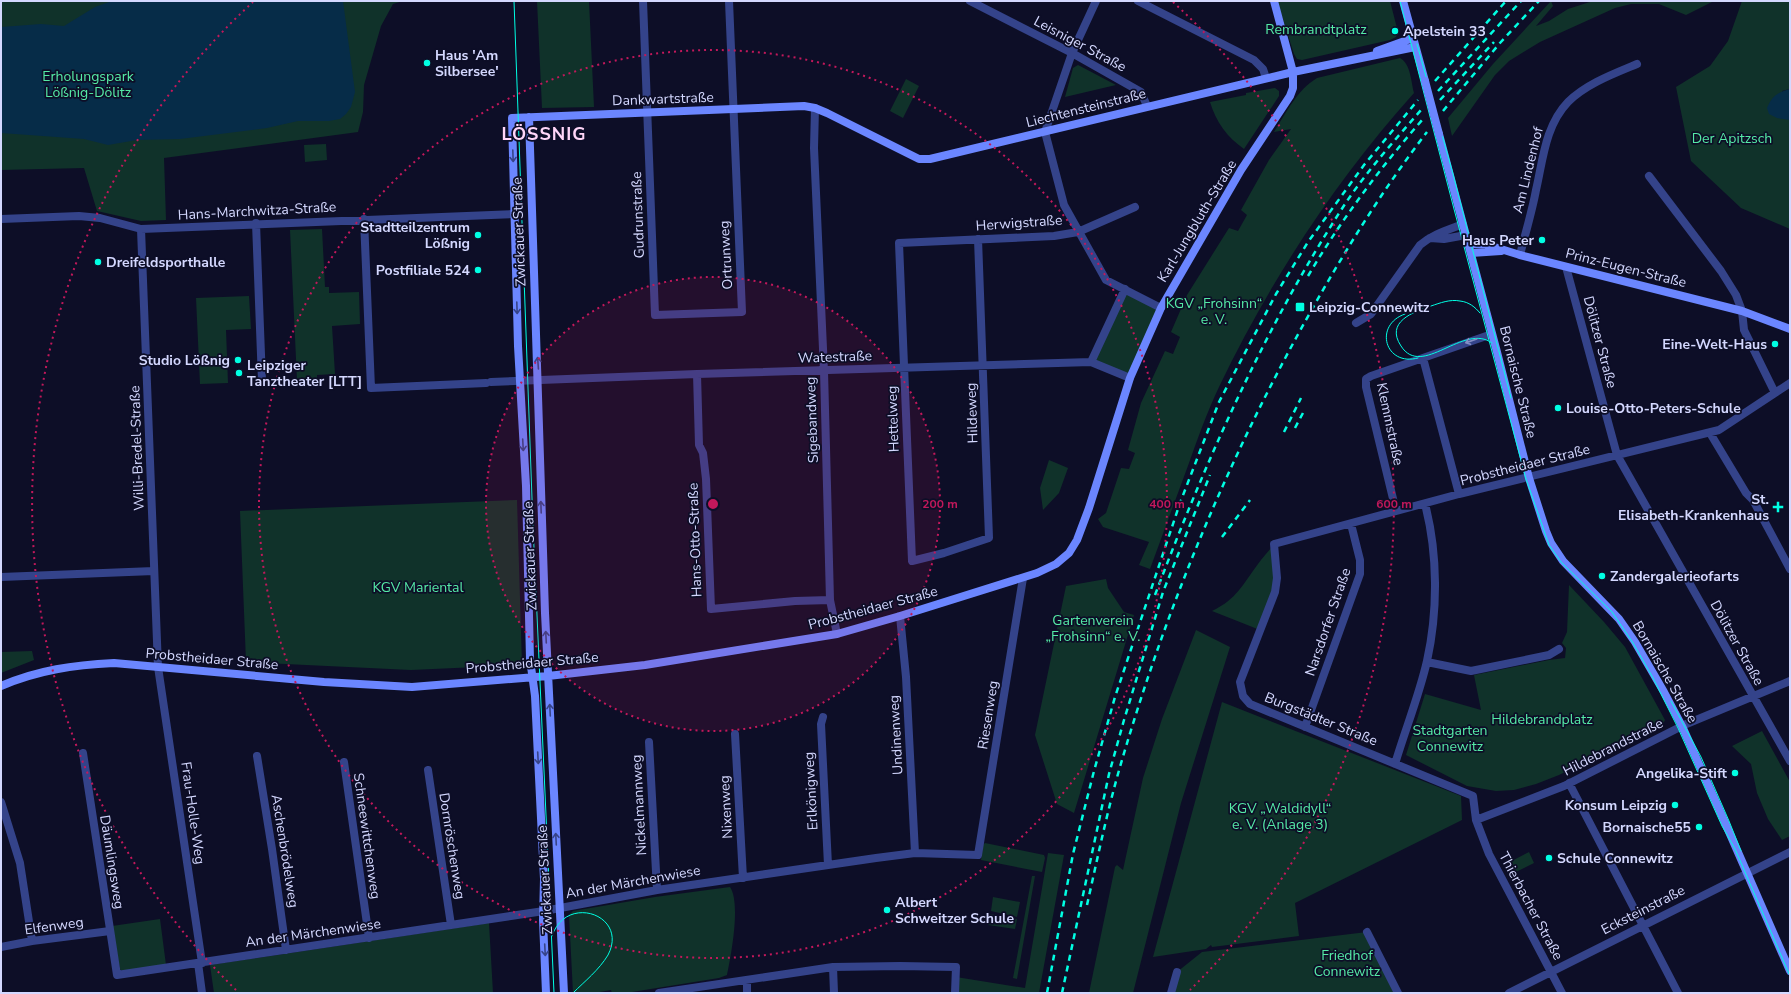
<svg xmlns="http://www.w3.org/2000/svg" width="1791" height="994" viewBox="0 0 1791 994" font-family="'Nunito Sans',sans-serif">
	<style>
		.green { fill: #10322a }
		.water { fill: #062c48 }
		.lines { fill: none; stroke-linecap: round; stroke-linejoin: round }
		.street { stroke: #34438a; stroke-width: 8 }
		.secondary { stroke: #6b86ff; stroke-width: 8 }
		.tram { stroke: #00ffe3; stroke-width: 1 }
		.rail { stroke: #00ffe3; stroke-width: 2.5; stroke-dasharray: 6 5; stroke-linecap: butt }
		.secondary-bridge { stroke: #6b86ff; stroke-width: 8 }
		.oneway { stroke: #374488 }
		.oneway2 { stroke: #848ec4 }
		.ring { fill: none; stroke: #c2185b; stroke-width: 2; stroke-dasharray: 2 4 }
		.poi-dot { fill: #00ffe3; stroke: #0d0e27; stroke-width: 1.5 }
		.labels { text-anchor: middle; dominant-baseline: central; stroke-width: 3.5; stroke-linejoin: round; paint-order: stroke }
		.park-label { font-size: 14px; fill: #55eaa6; stroke: #0d0e27 }
		.poi-label { font-size: 14px; font-weight: bold; fill: #d4d8ff; stroke: #0d0e27; text-anchor: start }
		.street-label { font-size: 14px; fill: #d4d8ff; stroke: #0d0e27 }
		.district-label { font-size: 18px; font-weight: bold; letter-spacing: 1px; fill: #ffd6f8; stroke: #0d0e27 }
		.centre { fill: #c2185b; stroke: #0d0e27; stroke-width: 2 }
		.ring-label { font-size: 12px; text-anchor: middle; font-weight: bold; fill: #c2185b; stroke: #0d0e27; stroke-width: 3.5; stroke-linejoin: round; paint-order: stroke }
	</style>
	<rect width="100%" height="100%" fill="#0d0e27"/>
	<path class="green" d="M1 1H403L393 4 381 26 364 85 363 112 358 132 164 158 166 220 141 221 97 211 84 168 1 170Z
		M537 1H589L594 107 542 108Z
		M1277 1H1390L1398 32 1396 37 1390 40 1302 60 1297 59 1294 54Z
		M1551 1 1553 6 1536 26 1549 21 1568 9 1593 1H1714L1686 15 1659 4H1631L1615 8 1540 42 1509 61 1495 75 1452 136 1448 118 1493 64Z
		M1742 1H1790V89L1782 91 1790 120V229L1741 208 1691 161 1676 87 1710 66 1728 41Z
		M1400 58C1411 64 1411 82 1414 93 1335 181 1270 281 1219 387 1207 412 1198 438 1189 463 1176 498 1163 534 1150 569L1139 565 1149 542 1103 527 1098 519 1106 513 1121 468 1129 469 1135 453 1128 450 1141 403 1165 351 1173 354 1180 337 1171 332 1187 295 1229 228 1238 231 1247 215 1241 210 1269 160 1291 129 1274 132C1286 113 1297 90 1317 78Z
		M1078 65 1080 66 1116 85 1065 97 1073 68Z
		M906 79 919 86 903 118 890 111Z
		M1275 88 1279 91V96L1244 149C1227 137 1216 122 1210 102L1246 95V93Z
		M326 144 327 160 305 162 304 145Z
		M322 229 325 287H329V293L359 292 360 324 332 326 335 374 317 375V379L297 380 290 230Z
		M1125 289 1161 308 1130 378 1091 362Z
		M249 296 251 329 226 330 228 383 200 384 196 298Z
		M1049 460 1068 468 1059 493 1043 510 1040 488Z
		M517 500 522 665 411 670 246 662 240 511Z
		M1274 544 1277 578 1260 630 1212 611C1237 599 1243 584 1258 564 1263 557 1269 551 1274 544Z
		M1106 579 1108 588 1124 612 1134 615 1074 813 1057 804 1035 735 1066 586Z
		M1569 585 1604 622 1625 647 1665 720 1663 724 1559 775 1536 784 1514 790 1496 791 1467 786 1406 755 1425 694 1481 710 1474 675 1549 660 1565 658 1566 648 1562 643 1567 632Z
		M1196 630 1230 647 1181 803 1133 993H1089L1115 867 1117 865 1123 870 1143 778 1162 719Z
		M32 651 34 660 1 673V652Z
		M1222 702 1461 796 1462 820 1295 903 1299 936 1212 947 1211 945 1206 949 1153 957Z
		M1762 731 1790 782V836L1782 840 1768 819 1757 793 1751 764 1732 746Z
		M985 843 1044 855 1045 858 1042 872 981 860 983 845Z
		M1529 852 1534 863 1514 873 1508 863Z
		M1048 853 1064 855 1039 993H955L956 977 1025 988Z
		M1032 876H1035L1017 979 1013 978Z
		M730 887C741 903 731 956 727 975L719 978 626 993H612L611 990 594 993H573L569 915 573 911 655 897Z
		M993 897 1020 902 1017 917 991 911Z
		M990 914 1017 919 1015 929 988 925Z
		M160 919 166 965 122 971 120 969 112 926Z
		M489 923 493 993H214L210 965Z
		M1367 932 1398 993H1171L1177 972 1202 952Z"/>
	<path class="water" d="M112 1H343L355 92 351 107 346 114 340 119 329 121H298L267 128 180 139 137 140 108 145 84 139 1 133V27L41 24 64 26 95 7Z
		M1790 89V120L1777 118 1769 114 1767 108C1772 96 1778 92 1790 89Z"/>
	<g class="lines">
		<path class="street" d="M643 1 655 315 742 312 729 1
			M970 1 1072 53 1141 92 1147 106
			M1096 1 1072 53 1045 132 1064 205 1106 280 1161 308
			M1138 1 1254 60 1263 69 1266 78
			M815 108 814 148 824 371 830 600 837 634
			M1649 176 1721 271 1736 295 1742 311 1744 330 1775 393
			M1 219 79 216 100 218 141 229 515 214
			M364 219 371 388 486 383
			M256 223 262 381
			M141 229 158 667 202 963
			M1430 238 1444 239 1466 235
			M978 239 989 538 944 553 912 561 899 243 1054 236 1078 232 1135 207
			M1520 255C1525 234 1532 212 1536 190 1543 160 1545 126 1568 102 1586 84 1613 74 1637 64
			M1566 267 1617 455 1790 761
			M1356 323 1371 314 1420 245C1433 234 1448 230 1463 224
			M1423 358 1459 494
			M1091 362 1125 289
			M697 374 699 445 703 453 706 479 711 609 795 601 830 600
			M491 382 697 374 1091 362 1130 378
			M1710 433 1746 493 1753 500 1790 569
			M1396 511 1366 387V379L1371 376 1492 334
			M1 577 154 571
			M900 616 906 677 915 853
			M1427 662 1471 671 1549 655 1559 649
			M823 717 821 724 828 865
			M1305 727 1360 574V560L1351 524
			M735 734 743 878
			M649 742 657 890
			M83 753 117 975 544 911 657 890 876 858 915 853 978 855 1023 578
			M257 756 272 849 286 950
			M344 762 369 938
			M1395 764C1405 730 1419 696 1427 661 1438 611 1438 554 1425 504
			M428 770 451 925
			M1569 783 1678 993
			M1 802 20 863 32 941
			M1476 820 1473 796 1250 704 1243 696 1240 682 1275 592 1277 578 1274 544 1459 494 1719 430 1790 383
			M1367 932 1398 993
			M1 947 32 941 110 931
			M198 963 202 993
			M833 967 834 993
			M747 980V993
			M659 993 833 967 900 966 956 967 955 993
			M1171 993 1177 972
			M1509 993 1790 852
			M1562 993 1489 854 1476 820 1564 786 1684 725 1790 681"/>
		<path class="secondary" d="M1403 1 1425 81
			M1377 51 1413 38
			M529 117 545 613 564 993
			M1439 134 1497 352 1529 478 1546 531 1551 543 1563 561 1619 619 1635 642 1664 692 1682 726 1723 818 1790 971
			M1469 244H1485L1520 255 1742 311 1790 329
			M1471 253 1501 251
			M1 686C38 670 74 665 114 663L324 682 412 687 548 676 645 665 837 634 900 616 1037 573 1056 564 1069 553 1077 540 1089 508 1130 378 1161 308 1241 170 1290 96 1293 88V72L1274 1
			M546 993 543 920 544 879 535 696 530 659 526 486 518 346 512 118 804 106 815 108 827 113 919 159H930L1293 72 1415 47"/>
		<path class="tram" d="M514 1 533 526 554 993
			M1400 1 1454 209 1526 479 1549 545 1561 562 1612 612 1633 643 1653 678 1678 728 1722 826 1735 849 1790 976
			M1417 44 1453 174 1511 398
			M1480 313C1475 307 1469 302 1460 301 1450 299 1440 303 1431 306 1413 312 1385 322 1401 346 1422 379 1464 322 1492 343
			M1405 314C1373 325 1385 367 1418 358
			M1671 701 1701 757 1729 821 1741 851
			M552 936C566 893 629 915 608 955 599 970 585 981 573 993"/>
		<path class="rail" d="M1435 81 1506 1
			M1438 91 1521 1
			M1440 100 1494 42
			M1443 111 1500 43 1539 1
			M1308 276C1341 220 1380 168 1423 119
			M1295 428 1304 411
			M1284 432 1301 398
			M1222 537 1250 500
			M1155 595C1206 460 1266 325 1345 204 1367 171 1395 140 1421 110
			M1087 905C1098 856 1108 807 1122 760 1165 613 1223 472 1296 338 1335 267 1377 197 1427 132
			M1047 993 1073 854 1094 771 1115 697 1180 503 1219 402 1276 294 1308 242 1364 165 1418 100
			M1062 993 1109 774 1124 720 1163 592 1210 475"/>
		<path class="secondary-bridge" d="M1425 81 1439 134"/>
	</g>
	<defs><path id="oneway-shaft" d="M-6 0H5M1.5-3L5.5 0L1.5 3" fill="none" stroke-width="1.6" stroke-linecap="round" stroke-linejoin="round"/></defs>
	<g class="oneway">
		<use href="#oneway-shaft" transform="translate(513 156) rotate(88)"/>
		<use href="#oneway-shaft" transform="translate(517 308) rotate(88)"/>
		<use href="#oneway-shaft" transform="translate(538 363) rotate(-94)"/>
		<use href="#oneway-shaft" transform="translate(523 445) rotate(87)"/>
		<use href="#oneway-shaft" transform="translate(541 507) rotate(-92)"/>
		<use href="#oneway-shaft" transform="translate(546 637) rotate(-93)"/>
		<use href="#oneway-shaft" transform="translate(550 710) rotate(-93)"/>
		<use href="#oneway-shaft" transform="translate(538 758) rotate(87)"/>
		<use href="#oneway-shaft" transform="translate(556 839) rotate(-93)"/>
		<use href="#oneway-shaft" transform="translate(545 950) rotate(87)"/>
	</g>
	<use class="oneway2" href="#oneway-shaft" transform="translate(1471 341) rotate(161)"/>
	<circle cx="713" cy="504" r="227" fill="#c2185b" fill-opacity=".12"/>
	<g class="ring">
		<circle cx="713" cy="504" r="227"/>
		<circle cx="713" cy="504" r="454"/>
		<path d="M236 990A681 681 0 0 1 253 2M1173 2A681 681 0 0 1 1190 990"/>
	</g>
	<g class="poi-dot">
		<circle cx="1395" cy="31" r="4"/>
		<circle cx="427" cy="63" r="4"/>
		<circle cx="478" cy="235" r="4"/>
		<circle cx="1542" cy="240" r="4"/>
		<circle cx="98" cy="262" r="4"/>
		<circle cx="478" cy="270" r="4"/>
		<rect x="1295" y="302" width="10" height="10" rx="2"/>
		<circle cx="1775" cy="344" r="4"/>
		<circle cx="238" cy="360" r="4"/>
		<circle cx="239" cy="373" r="4"/>
		<circle cx="1558" cy="408" r="4"/>
		<path d="M1776 501h4v4h4v4h-4v4h-4v-4h-4v-4h4z"/>
		<circle cx="1602" cy="576" r="4"/>
		<circle cx="1735" cy="773" r="4"/>
		<circle cx="1675" cy="805" r="4"/>
		<circle cx="1699" cy="827" r="4"/>
		<circle cx="1549" cy="858" r="4"/>
		<circle cx="887" cy="910" r="4"/>
	</g>
	<g class="labels">
		<g class="park-label">
			<text x="1316" y="29">Rembrandtplatz</text>
			<text x="88" y="76">Erholungspark<tspan x="88" dy="16">Lößnig-Dölitz</tspan></text>
			<text x="1732" y="138">Der Apitzsch</text>
			<text x="1214" y="303">KGV „Frohsinn“<tspan x="1214" dy="16">e. V.</tspan></text>
			<text x="418" y="587">KGV Mariental</text>
			<text x="1093" y="620">Gartenverein<tspan x="1093" dy="16">„Frohsinn“ e. V.</tspan></text>
			<text x="1542" y="719">Hildebrandplatz</text>
			<text x="1450" y="730">Stadtgarten<tspan x="1450" dy="16">Connewitz</tspan></text>
			<text x="1280" y="808">KGV „Waldidyll“<tspan x="1280" dy="16">e. V. (Anlage 3)</tspan></text>
			<text x="1347" y="955">Friedhof<tspan x="1347" dy="16">Connewitz</tspan></text>
		</g>
		<g class="poi-label">
			<text x="1403" y="31">Apelstein 33</text>
			<text x="435" y="55">Haus 'Am<tspan x="435" dy="16">Silbersee'</tspan></text>
			<text x="470" y="227" text-anchor="end">Stadtteilzentrum<tspan x="470" dy="16">Lößnig</tspan></text>
			<text x="1534" y="240" text-anchor="end">Haus Peter</text>
			<text x="106" y="262">Dreifeldsporthalle</text>
			<text x="470" y="270" text-anchor="end">Postfiliale 524</text>
			<text x="1309" y="307">Leipzig-Connewitz</text>
			<text x="1767" y="344" text-anchor="end">Eine-Welt-Haus</text>
			<text x="230" y="360" text-anchor="end">Studio Lößnig</text>
			<text x="247" y="365">Leipziger<tspan x="247" dy="16">Tanztheater [LTT]</tspan></text>
			<text x="1566" y="408">Louise-Otto-Peters-Schule</text>
			<text x="1769" y="499" text-anchor="end">St.<tspan x="1769" dy="16">Elisabeth-Krankenhaus</tspan></text>
			<text x="1610" y="576">Zandergalerieofarts</text>
			<text x="1727" y="773" text-anchor="end">Angelika-Stift</text>
			<text x="1667" y="805" text-anchor="end">Konsum Leipzig</text>
			<text x="1691" y="827" text-anchor="end">Bornaische55</text>
			<text x="1557" y="858">Schule Connewitz</text>
			<text x="895" y="902">Albert<tspan x="895" dy="16">Schweitzer Schule</tspan></text>
		</g>
		<g class="street-label">
			<text transform="translate(1080 44) rotate(28)">Leisniger Straße</text>
			<text transform="translate(663 99) rotate(-2)">Dankwartstraße</text>
			<text transform="translate(1086 108) rotate(-14)">Liechtensteinstraße</text>
			<text transform="translate(1528 170) rotate(-76)">Am Lindenhof</text>
			<text transform="translate(257 211) rotate(-3)">Hans-Marchwitza-Straße</text>
			<text transform="translate(638 215) rotate(-92)">Gudrunstraße</text>
			<text transform="translate(1197 221) rotate(-59)">Karl-Jungbluth-Straße</text>
			<text transform="translate(1019 223) rotate(-4)">Herwigstraße</text>
			<text transform="translate(519 232) rotate(-92)">Zwickauer Straße</text>
			<text transform="translate(726 255) rotate(-93)">Ortrunweg</text>
			<text transform="translate(1626 268) rotate(14)">Prinz-Eugen-Straße</text>
			<text transform="translate(1600 342) rotate(75)">Dölitzer Straße</text>
			<text transform="translate(835 357) rotate(-2)">Watestraße</text>
			<text transform="translate(1518 382) rotate(76)">Bornaische Straße</text>
			<text transform="translate(972 413) rotate(-92)">Hildeweg</text>
			<text transform="translate(893 419) rotate(-92)">Hettelweg</text>
			<text transform="translate(812 420) rotate(-92)">Sigebandweg</text>
			<text transform="translate(1390 424) rotate(78)">Klemmstraße</text>
			<text transform="translate(137 448) rotate(-92)">Willi-Bredel-Straße</text>
			<text transform="translate(1525 465) rotate(-14)">Probstheidaer Straße</text>
			<text transform="translate(695 540) rotate(-92)">Hans-Otto-Straße</text>
			<text transform="translate(530 556) rotate(-92)">Zwickauer Straße</text>
			<text transform="translate(873 608) rotate(-15)">Probstheidaer Straße</text>
			<text transform="translate(1328 622) rotate(-71)">Narsdorfer Straße</text>
			<text transform="translate(1737 643) rotate(61)">Dölitzer Straße</text>
			<text transform="translate(212 659) rotate(5)">Probstheidaer Straße</text>
			<text transform="translate(532 663) rotate(-5)">Probstheidaer Straße</text>
			<text transform="translate(1665 672) rotate(60)">Bornaische Straße</text>
			<text transform="translate(988 715) rotate(-81)">Riesenweg</text>
			<text transform="translate(1321 719) rotate(22)">Burgstädter Straße</text>
			<text transform="translate(896 735) rotate(-93)">Undinenweg</text>
			<text transform="translate(1613 747) rotate(-27)">Hildebrandstraße</text>
			<text transform="translate(811 791) rotate(-93)">Erlkönigweg</text>
			<text transform="translate(639 805) rotate(-93)">Nickelmannweg</text>
			<text transform="translate(726 807) rotate(-93)">Nixenweg</text>
			<text transform="translate(193 813) rotate(82)">Frau-Holle-Weg</text>
			<text transform="translate(367 836) rotate(82)">Schneewittchenweg</text>
			<text transform="translate(452 846) rotate(81)">Dornröschenweg</text>
			<text transform="translate(285 851) rotate(81)">Aschenbrödelweg</text>
			<text transform="translate(112 862) rotate(81)">Däumlingsweg</text>
			<text transform="translate(545 880) rotate(-93)">Zwickauer Straße</text>
			<text transform="translate(633 882) rotate(-10)">An der Märchenwiese</text>
			<text transform="translate(1531 906) rotate(62)">Thierbacher Straße</text>
			<text transform="translate(1643 910) rotate(-27)">Ecksteinstraße</text>
			<text transform="translate(54 926) rotate(-8)">Elfenweg</text>
			<text transform="translate(313 933) rotate(-8)">An der Märchenwiese</text>
		</g>
		<g class="district-label">
			<text x="544" y="134">LÖSSNIG</text>
		</g>
	</g>
	<circle cx="713" cy="504" r="6" class="centre"/>
	<g class="ring-label">
		<text x="940" y="508">200 m</text>
		<text x="1167" y="508">400 m</text>
		<text x="1394" y="508">600 m</text>
	</g>
	<rect width="1791" height="994" fill="none" stroke="#d4d8ff" stroke-width="4"/>
</svg>
